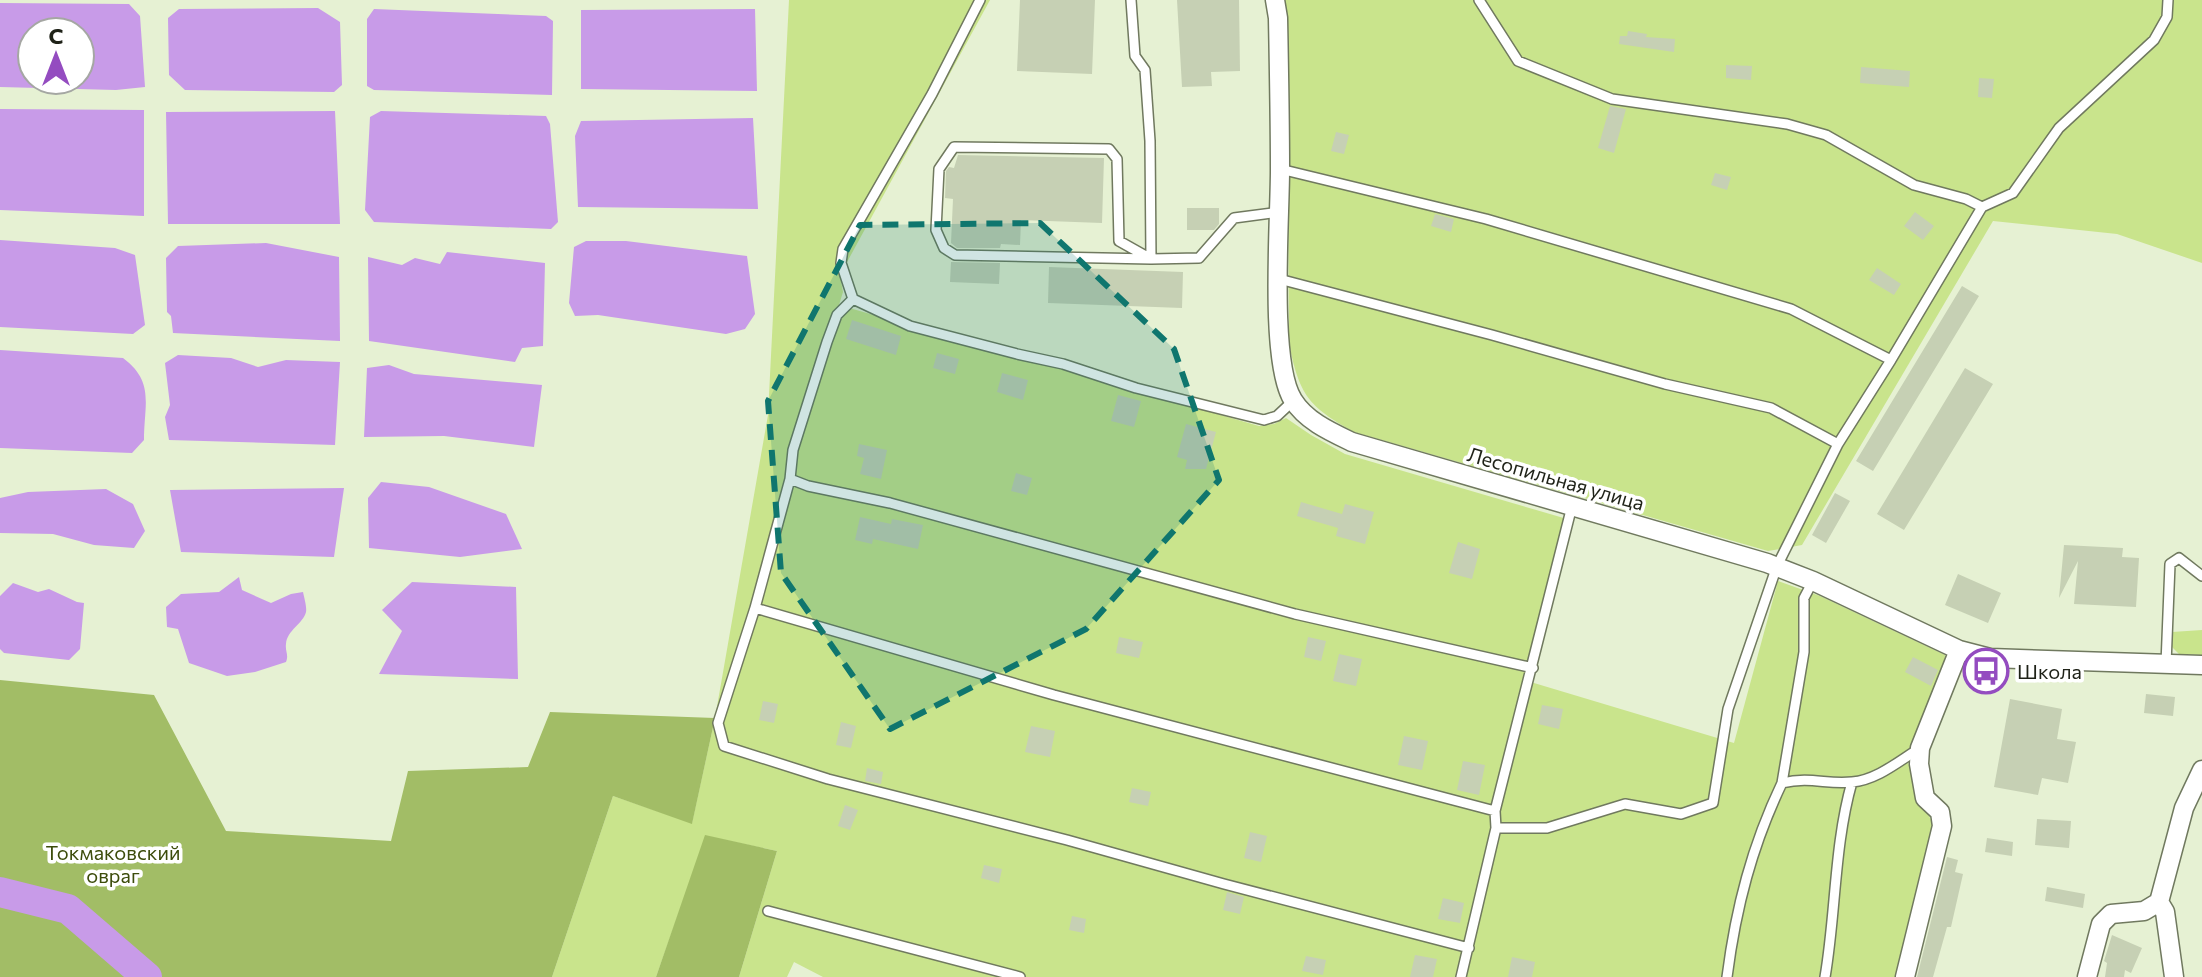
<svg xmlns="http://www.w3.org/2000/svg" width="2202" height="977" viewBox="0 0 2202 977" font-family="Commissioner,sans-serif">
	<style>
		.green { fill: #c9e48c }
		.forest { fill: #a2bd66 }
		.water { fill: #c89be8; fill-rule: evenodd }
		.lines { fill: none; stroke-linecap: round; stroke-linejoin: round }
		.river { stroke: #c89be8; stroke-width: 30 }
		.building { fill: #c6d0b4 }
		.lane-casing { stroke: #70795f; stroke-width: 12 }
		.street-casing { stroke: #70795f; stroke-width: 21 }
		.lane { stroke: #fff; stroke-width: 9 }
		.street { stroke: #fff; stroke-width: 18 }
		.marked { fill: #0f766e; fill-opacity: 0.2; stroke: #0f766e; stroke-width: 6; stroke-dasharray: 16 10; stroke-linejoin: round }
		.labels { text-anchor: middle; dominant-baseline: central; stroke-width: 7; stroke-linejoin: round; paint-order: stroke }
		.street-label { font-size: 20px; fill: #1f2218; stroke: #fff }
		.poi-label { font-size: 20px; fill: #1f2218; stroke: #fff; text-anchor: start }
		.park-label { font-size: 20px; fill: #3c4c0b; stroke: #fff }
	</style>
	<rect width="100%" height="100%" fill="#e6f1d3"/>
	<path class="green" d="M789 0H990L840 275 843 292 839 305 1259 426 1274 424 1286 418 1311 435 1345 454 1567 519 1524 680 1734 743 1778 581 1820 596 1945 655 1944 670 1908 764C1920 775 1915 785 1919 800 1923 811 1932 815 1933 828L1898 977H823L794 962 787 977H739L777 851 706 836 656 977H552L613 796 692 823 715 718 768 415Z
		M1284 0H2202V263L2117 234 1993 221 1802 545 1768 551 1354 432C1308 406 1300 396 1289 344L1287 19Z
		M2202 630V655L2179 654 2172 647V632Z"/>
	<path class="forest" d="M0 680 154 695 226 831 391 841 408 771 528 767 550 712 715 718 692 824 613 796 552 977H0Z
		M705 835 777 851 739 977H656Z"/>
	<path class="water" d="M0 3 129 4 140 16 145 87 116 90 0 87ZM32 32H80V80H32Z
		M318 8 340 22 342 85 334 92 185 90 169 75 168 18 179 9Z
		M374 9 546 16 553 21 552 95 374 90 367 86V19Z
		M755 9 757 91 581 89V10Z
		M0 109 144 110V216L0 210Z
		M335 111 340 224H168L166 112Z
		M381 111 546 116 550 124 558 222 551 229 374 222 365 210 370 117Z
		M753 118 758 209 578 207 575 136 581 121Z
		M0 240 115 248 135 255 145 325 133 334 0 327Z
		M586 241H626L747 256 755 314 745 329 726 334 598 315 575 316 569 303 574 247Z
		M266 243 339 257 340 341 173 333 171 316 167 312 166 258 178 246Z
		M447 252 545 263 543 346 522 348 515 362 369 341 368 257 402 265 415 258 440 264Z
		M0 350 123 358C155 382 144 404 144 440L132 453 0 448Z
		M178 355 231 358 258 367 286 360 340 362 335 445 169 440 165 417 170 405 165 363Z
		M389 365 414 374 542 385 534 447 444 436 364 437 367 368Z
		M381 482 429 487 506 514 522 549 460 557 369 548 368 498Z
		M344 488 334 557 181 552 170 490Z
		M106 489 133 504 145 531 134 548 94 545 53 534 0 533V498L28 492Z
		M239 577 242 590 271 603 291 594 303 592C304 597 307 607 306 612 303 624 287 630 286 644 285 652 289 654 286 662L255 672 227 676 189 663 178 629 167 627 166 607 181 594 219 592Z
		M412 582 516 587 518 679 379 674 402 631 382 610Z
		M13 583 38 592 49 589 77 602 84 603 80 649 69 660 4 653 0 649V596Z"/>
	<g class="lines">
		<path class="river" d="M0 892 68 909 147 977"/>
	</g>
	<path class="building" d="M1020 0H1095L1092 74 1017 71Z
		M1177 0H1239L1240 71 1211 72 1212 86 1182 87Z
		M1628 31 1647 34 1646 37 1675 39 1674 52 1619 44 1620 36H1627Z
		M1726 65 1752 66 1751 80 1726 78Z
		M1861 67 1910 71 1909 87 1860 83Z
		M1979 78 1994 79 1992 98 1978 97Z
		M1610 106 1626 109 1614 153 1598 148Z
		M1336 132 1349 135 1344 154 1331 151Z
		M958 155 1104 158 1102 223 1021 220 1020 245 1001 244 1000 248H957L951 243 953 199 945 198 946 171 949 167 954 168Z
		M1715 173 1731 177 1727 190 1711 185Z
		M1187 208H1219V224L1214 230H1187Z
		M1915 212 1934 226 1923 240 1904 226Z
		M1435 214 1454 219 1451 232 1431 226Z
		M951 262 1000 263 999 284 950 282Z
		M1049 267 1183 272 1182 308 1048 303Z
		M1877 268 1901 284 1894 295 1869 280Z
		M1962 286 1979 296 1873 471 1856 461Z
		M852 320 901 336 896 355 846 339Z
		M937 353 959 359 955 374 933 368Z
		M1965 368 1993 384 1904 530 1877 514Z
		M1002 373 1028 380 1023 400 997 392Z
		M1118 395 1141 401 1134 427 1111 421Z
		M1186 424 1216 432 1206 469H1185L1187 460 1177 457Z
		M859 444 887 450 881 479 860 474 864 458 857 456Z
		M1016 473 1032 478 1027 495 1011 491Z
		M1835 493 1850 501 1826 543 1812 535Z
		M1301 502 1342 514 1345 504 1374 512 1365 544 1336 536 1338 528 1297 516Z
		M860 517 891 524 892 519 923 525 918 549 873 539 872 544 855 540Z
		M1458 542 1480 549 1472 579 1449 573Z
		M2064 545 2123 548 2122 557 2139 558 2136 607 2074 604 2078 561 2059 598Z
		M1958 574 2001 593 1988 623 1945 605Z
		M1119 637 1143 642 1139 658 1116 653Z
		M1308 637 1326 641 1321 661 1304 657Z
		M1339 654 1362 659 1356 686 1333 681Z
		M1913 657 1938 670 1931 686 1905 672Z
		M2146 694 2175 697 2173 716 2144 713Z
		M2010 699 2062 709 2057 739 2076 742 2068 783 2042 778 2038 795 1994 787Z
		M763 701 778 704 774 723 759 720Z
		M1542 705 1563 709 1559 729 1538 724Z
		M841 722 856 726 851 748 836 745Z
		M1031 726 1055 731 1050 757 1025 752Z
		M1404 736 1428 741 1422 770 1398 765Z
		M1463 761 1485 765 1479 795 1457 790Z
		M867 768 883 772 881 784 865 781Z
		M1132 788 1151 792 1148 806 1129 802Z
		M845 805 858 810 850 830 838 826Z
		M2037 819 2071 821 2069 848 2035 845Z
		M1250 832 1267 836 1261 862 1244 858Z
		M1987 838 2013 842 2012 856 1985 852Z
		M1947 857 1958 860 1955 872 1963 874 1951 927H1947L1933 977H1917Z
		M984 865 1002 869 999 883 981 878Z
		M2047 887 2085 894 2083 908 2045 901Z
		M1227 892 1244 897 1240 914 1223 910Z
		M1443 898 1464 903 1460 923 1438 919Z
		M1072 916 1086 919 1084 933 1069 930Z
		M2112 935 2142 948 2131 973 2125 970 2124 977H2105L2107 963 2104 961Z
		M1415 955 1437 959 1433 977H1410Z
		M1306 956 1326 960 1323 975 1302 971Z
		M1512 957 1535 962 1532 977H1508Z"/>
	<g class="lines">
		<g class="lane-casing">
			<path id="lane" d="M980 0 932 94 843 249 841 263 853 299 910 326 1017 354 1063 364 1136 388 1264 420 1277 416 1293 401
				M1131 0 1135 56 1145 70 1150 141 1151 259 955 255 944 248 936 230 939 169 954 147 1109 149 1117 159 1119 241 1151 259 1199 258 1234 218 1280 212
				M1479 0 1518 61 1612 99 1787 124 1826 135 1914 185 1966 199 1982 207
				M1280 169 1486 219 1791 309 1891 360
				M1279 279 1492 335 1665 384 1771 408 1838 444
				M790 479 793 450 827 342 837 315 853 299
				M755 608 790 479 808 486 890 503 1295 614 1533 668
				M2166 664 2170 564 2179 558 2202 576
				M1782 783 1804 652V598L1813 581
				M1496 828H1547L1625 804 1681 814 1713 803 1728 709 1777 566 1838 444 1891 360 1982 207 2013 193 2059 128 2154 40 2167 17 2168 0
				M768 911 1020 977
				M1469 948 1224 884 1067 840 828 779 724 746 718 723 755 608 1054 695 1495 811
				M1461 977 1496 828 1495 811 1572 506
				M1727 977C1736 907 1752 846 1782 783 1811 776 1827 785 1852 782 1877 780 1899 761 1920 748
				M1825 977C1836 913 1834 845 1852 782"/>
		</g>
		<g class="street-casing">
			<path id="street" d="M1275 0 1278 18C1279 69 1280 120 1280 170 1280 221 1269 362 1293 400 1306 421 1331 432 1352 442L1767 563 1813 581 1959 650 1990 658 2202 665
				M1905 977 1942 826 1940 812 1925 798 1919 764 1920 748 1959 650
				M2087 977 2101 924 2111 914 2144 911 2159 902
				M2174 977 2165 912 2159 902 2184 808 2202 770"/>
		</g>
		<use href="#lane" class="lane"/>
		<use href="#street" class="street"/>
	</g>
	<path class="marked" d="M1040 223 1174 349 1219 480 1086 629 890 729 781 573 768 401 860 225Z"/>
	<defs>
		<g id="bus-ring" transform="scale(2.3)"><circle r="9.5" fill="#fff" stroke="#944cc0" stroke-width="1.5"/><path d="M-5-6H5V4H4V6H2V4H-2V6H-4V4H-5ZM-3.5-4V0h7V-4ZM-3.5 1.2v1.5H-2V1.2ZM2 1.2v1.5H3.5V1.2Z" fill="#944cc0"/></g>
	</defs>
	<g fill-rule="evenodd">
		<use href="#bus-ring" x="1986" y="671"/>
	</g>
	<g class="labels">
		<g class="street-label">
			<text transform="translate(1556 478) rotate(16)">Лесопильная улица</text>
		</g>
		<g class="poi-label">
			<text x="2017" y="671">Школа</text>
		</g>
		<g class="park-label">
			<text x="113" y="852">Токмаковский<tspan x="113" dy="23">овраг</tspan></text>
		</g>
	</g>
	<g transform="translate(56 56)"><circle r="38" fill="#ffffff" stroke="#a5a7a3" stroke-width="2"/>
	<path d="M0-6L14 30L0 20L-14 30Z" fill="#944cc0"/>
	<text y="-12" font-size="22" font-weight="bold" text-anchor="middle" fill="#1f2218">С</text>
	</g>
</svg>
